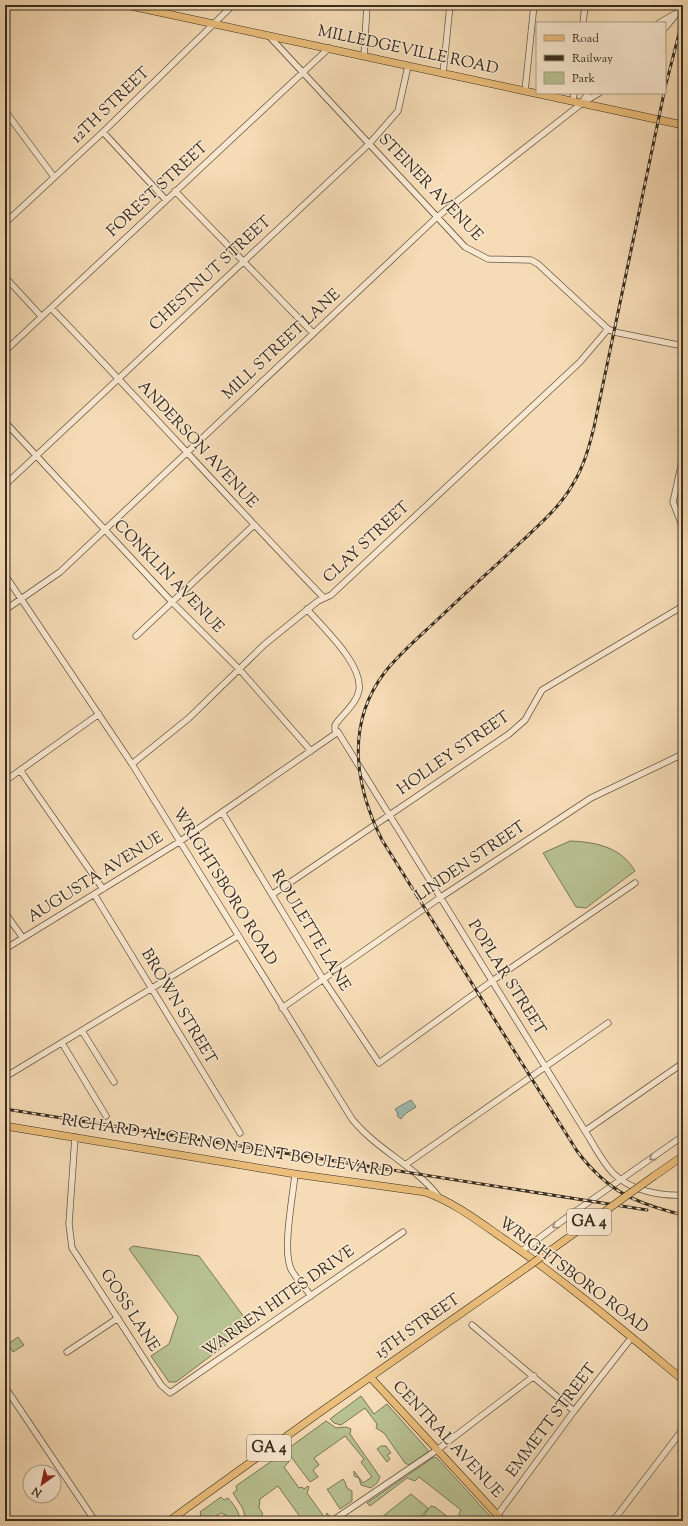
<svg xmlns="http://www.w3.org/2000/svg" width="688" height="1526" viewBox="0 0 688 1526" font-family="'Sorts Mill Goudy',serif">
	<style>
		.green { fill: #b8c191; stroke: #787758 }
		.water { fill: #9dbbaf; stroke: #758275 }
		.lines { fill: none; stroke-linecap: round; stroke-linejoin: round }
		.minor-casing { stroke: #685945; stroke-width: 7 }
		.major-casing { stroke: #392d1f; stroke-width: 8 }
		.minor { stroke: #f9e8d0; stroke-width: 5.5 }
		.major { stroke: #ebbe7b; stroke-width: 7 }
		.rail-casing { stroke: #392d1f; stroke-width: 3 }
		.rail { stroke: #f9e8d0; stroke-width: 1.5; stroke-dasharray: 4.5; stroke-linecap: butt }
		.major-bridge-casing { stroke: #392d1f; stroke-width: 8; stroke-linecap: butt }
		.major-bridge { stroke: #ebbe7b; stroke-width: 7 }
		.oneway { stroke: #998a78 }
		.labels { text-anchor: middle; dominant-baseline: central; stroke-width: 3; stroke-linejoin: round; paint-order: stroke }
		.shield { fill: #f9e8d0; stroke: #736554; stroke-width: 1 }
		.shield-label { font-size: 15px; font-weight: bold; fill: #392d1f }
		.street-label { font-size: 16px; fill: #392d1f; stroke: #f9e8d0 }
	</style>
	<rect width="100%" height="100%" fill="#f6dcb6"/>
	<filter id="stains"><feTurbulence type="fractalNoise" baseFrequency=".005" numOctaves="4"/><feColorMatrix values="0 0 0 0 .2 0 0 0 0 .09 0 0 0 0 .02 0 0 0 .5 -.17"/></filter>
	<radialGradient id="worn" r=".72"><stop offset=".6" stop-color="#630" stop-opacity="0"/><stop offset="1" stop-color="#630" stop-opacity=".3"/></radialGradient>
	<path class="green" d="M570 841C596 842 621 847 635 871L586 908 576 907 543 853Z
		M133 1246 199 1256 247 1321 248 1328 176 1382H169L151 1356 169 1344 178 1317 129 1249Z
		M18 1337 24 1345 13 1352 8 1344Z
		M361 1396 374 1414 387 1404 428 1450V1452L409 1465 405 1463 384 1433 376 1428 377 1424 365 1408 341 1425 334 1423 330 1419Z
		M326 1421 336 1428 346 1427 351 1429 350 1434 380 1477 377 1483 371 1488 361 1485 359 1478 354 1476V1471L363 1483 372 1477 361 1462 364 1459 345 1436 314 1458 319 1465 313 1470 318 1477 310 1482 286 1450Z
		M381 1446H386L391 1453 387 1455 390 1459 387 1462 377 1449Z
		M283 1453 289 1462 284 1467 299 1488 302 1487 304 1489 308 1486 309 1487 307 1493 325 1518 327 1513 330 1517 323 1521H303L278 1486 260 1499 259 1508 263 1514 259 1518 260 1520 246 1521 243 1509 233 1493 237 1490 236 1486Z
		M434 1457 437 1458 491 1517 490 1521H460L459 1514 461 1510 419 1477 415 1481 407 1478 370 1506 367 1503Z
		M343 1479 345 1482 347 1488 352 1491V1501L340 1509 327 1489H328Z
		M411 1494 428 1508 420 1518 406 1521H377Z
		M221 1497 224 1500 228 1498C233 1504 240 1512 240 1521H229L226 1515 221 1513 216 1516 214 1521H199L198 1518 201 1515 200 1512Z
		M431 1506 435 1507 453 1521H411L421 1519Z"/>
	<path class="water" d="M411 1100 416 1107 405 1114 401 1119 397 1116 398 1114 395 1109Z"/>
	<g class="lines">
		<g class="minor-casing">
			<path id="minor" d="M583 23 585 5
				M659 23 675 14
				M665 28 683 6
				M269 36 465 247 488 259 531 260 538 264 608 329 614 332 683 346
				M364 56 367 5
				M443 74 450 5
				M525 91 534 5
				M573 101 574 93
				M582 103 588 93
				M5 111 54 177
				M103 132 166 200
				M175 191 313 333
				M5 223 103 132 233 5
				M5 277 41 316
				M52 309C144 404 232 503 324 598
				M5 351 329 48
				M5 422 172 602 240 670 311 751
				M683 457 673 502 683 528
				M5 485 369 144 398 111 408 66
				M5 575 132 764 352 1119C377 1150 414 1165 438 1196
				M307 609C323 628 363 664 359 690 357 703 342 715 335 725V730L338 732 585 1131C594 1145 603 1164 615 1175 632 1191 661 1196 683 1195
				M5 610 60 572 437 217 581 104 599 93
				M136 636 254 525
				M132 764 189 718 265 644 318 601 331 595 580 362 608 329
				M20 770 103 889
				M5 781 99 714
				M222 812 323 979 379 1063 492 981 635 883
				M94 894 240 1133
				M273 894 509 734 525 720 542 690 683 606
				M5 913 23 938
				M5 949 179 842 338 732
				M282 1008 441 897 591 798 683 754
				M82 1031 114 1082
				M62 1043 106 1116
				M5 1077 238 936
				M585 1131 683 1063
				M75 1137 69 1224 72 1248 161 1385 170 1393 403 1232
				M405 1165 608 1023
				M295 1174C293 1196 282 1250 291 1269 296 1279 305 1287 311 1296
				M522 1251 566 1218 683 1136
				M472 1325 574 1411
				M67 1352 118 1318
				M5 1387 95 1521
				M332 1521 437 1450 534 1376
				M493 1521 574 1411 632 1337
				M613 1521 683 1429"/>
		</g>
		<g class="major-casing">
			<path id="major" d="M126 5 683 125
				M5 1126 295 1174 425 1192C453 1202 477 1220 501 1237 564 1280 624 1331 683 1380
				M654 1176 683 1156
				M371 1378 503 1521
				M169 1521 316 1415 526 1268"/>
		</g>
		<use href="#minor" class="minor"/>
		<use href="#major" class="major"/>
		<g class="rail-casing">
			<path id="rail" d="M665 88 683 18
				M664 93 594 427C589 447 584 466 573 484 560 507 540 524 521 542 493 568 464 594 436 621 419 637 400 653 385 672 345 724 355 786 382 840L577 1151C608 1192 635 1203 683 1215
				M5 1109 647 1210"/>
		</g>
		<use href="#rail" class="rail"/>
		<g class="major-bridge-casing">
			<path id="major-bridge" d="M526 1268 654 1176"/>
		</g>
		<use href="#major-bridge" class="major-bridge"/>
	</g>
	<defs><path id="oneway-chevron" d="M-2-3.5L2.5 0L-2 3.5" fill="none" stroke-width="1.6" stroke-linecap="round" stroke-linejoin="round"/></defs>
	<g class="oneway">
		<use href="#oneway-chevron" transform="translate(652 1158) rotate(144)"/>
		<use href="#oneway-chevron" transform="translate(555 1226) rotate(144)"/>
	</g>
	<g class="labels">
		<g class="shield">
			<rect x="567" y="1209" width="44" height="26" rx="3"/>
			<rect x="247" y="1435" width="44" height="26" rx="3"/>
		</g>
		<g class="shield-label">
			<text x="589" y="1222">GA 4</text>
			<text x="269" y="1448">GA 4</text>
		</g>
		<g class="street-label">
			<text transform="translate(408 51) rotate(12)">MILLEDGEVILLE ROAD</text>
			<text transform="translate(111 106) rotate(-44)">12TH STREET</text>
			<text transform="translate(430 188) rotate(46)">STEINER AVENUE</text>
			<text transform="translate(158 190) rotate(-43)">FOREST STREET</text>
			<text transform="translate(211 274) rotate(-43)">CHESTNUT STREET</text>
			<text transform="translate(282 345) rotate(-43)">MILL STREET LANE</text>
			<text transform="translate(197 445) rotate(47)">ANDERSON AVENUE</text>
			<text transform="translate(367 543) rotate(-43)">CLAY STREET</text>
			<text transform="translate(168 577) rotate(46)">CONKLIN AVENUE</text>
			<text transform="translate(454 754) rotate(-35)">HOLLEY STREET</text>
			<text transform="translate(471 862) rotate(-34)">LINDEN STREET</text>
			<text transform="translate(96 878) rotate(-32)">AUGUSTA AVENUE</text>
			<text transform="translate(224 887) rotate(58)">WRIGHTSBORO ROAD</text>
			<text transform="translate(310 931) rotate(59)">ROULETTE LANE</text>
			<text transform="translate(506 978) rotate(58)">POPLAR STREET</text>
			<text transform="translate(178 1007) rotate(59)">BROWN STREET</text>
			<text transform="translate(227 1147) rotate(9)">RICHARD ALGERNON DENT BOULEVARD</text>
			<text transform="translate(573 1276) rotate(37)">WRIGHTSBORO ROAD</text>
			<text transform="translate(279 1302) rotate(-35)">WARREN HITES DRIVE</text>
			<text transform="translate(129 1311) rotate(57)">GOSS LANE</text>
			<text transform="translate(418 1327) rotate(-35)">15TH STREET</text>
			<text transform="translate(552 1421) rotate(-53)">EMMETT STREET</text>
			<text transform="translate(447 1440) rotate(47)">CENTRAL AVENUE</text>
		</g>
	</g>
	<rect width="688" height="1526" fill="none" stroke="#f6dcb6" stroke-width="20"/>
	<rect x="6" y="6" width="676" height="1514" fill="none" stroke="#392d1f" stroke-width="2"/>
	<rect x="10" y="10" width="668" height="1506" fill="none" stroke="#392d1f"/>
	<rect x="536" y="22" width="130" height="72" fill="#f9e8d0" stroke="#ac9d89"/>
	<rect x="544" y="35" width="20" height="6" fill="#ebbe7b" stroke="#ac9d89"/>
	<text x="572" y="42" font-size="12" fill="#392d1f">Road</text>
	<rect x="544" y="55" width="20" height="6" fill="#392d1f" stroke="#ac9d89"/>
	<text x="572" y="62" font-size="12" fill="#392d1f">Railway</text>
	<rect x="544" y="72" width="20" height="12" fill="#b8c191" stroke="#ac9d89"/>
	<text x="572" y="82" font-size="12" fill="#392d1f">Park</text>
	<g transform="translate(42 1484) rotate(213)"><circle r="19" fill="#f9e8d0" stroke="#ac9d89"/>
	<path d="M0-3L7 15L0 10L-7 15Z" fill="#8f2418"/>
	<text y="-6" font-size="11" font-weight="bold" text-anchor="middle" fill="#392d1f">N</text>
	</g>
	<rect width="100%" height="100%" filter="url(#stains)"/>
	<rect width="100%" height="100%" fill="url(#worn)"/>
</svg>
